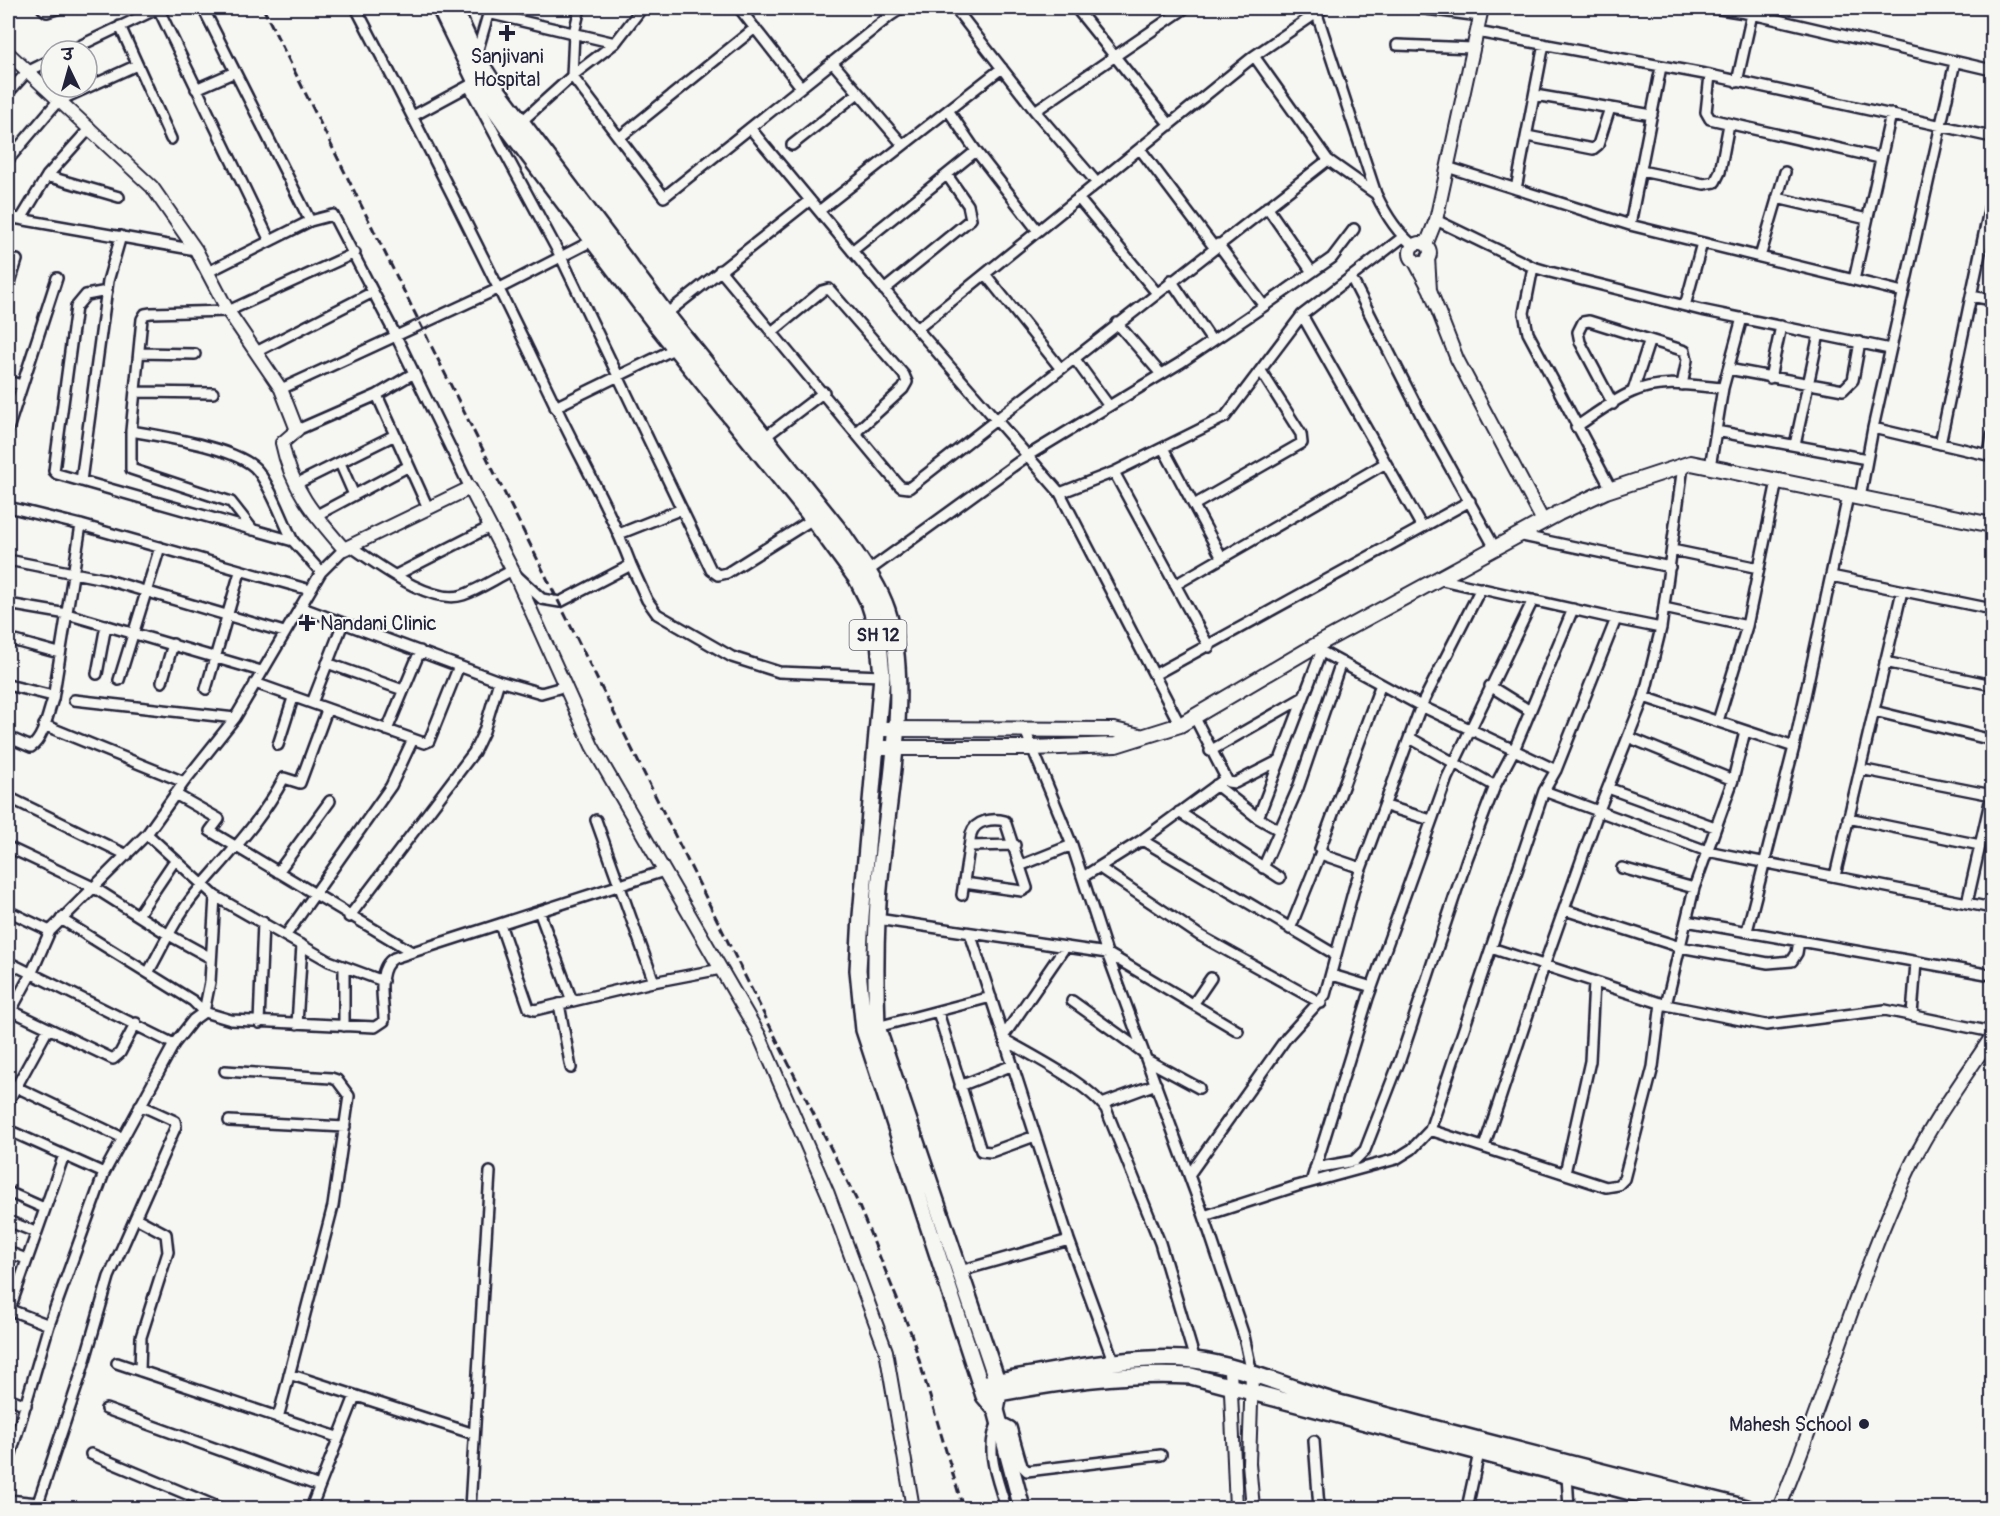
<svg xmlns="http://www.w3.org/2000/svg" width="2000" height="1516" viewBox="0 0 2000 1516" font-family="Pangolin,'Playpen Sans Deva',sans-serif">
	<style>
		.lines { fill: none; stroke-linecap: round; stroke-linejoin: round }
		.minor-casing { stroke: #22223b; stroke-width: 14 }
		.tertiary-casing { stroke: #22223b; stroke-width: 16 }
		.secondary-casing { stroke: #22223b; stroke-width: 18 }
		.primary-casing { stroke: #22223b; stroke-width: 20 }
		.minor { stroke: #f6f6f2; stroke-width: 9 }
		.tertiary { stroke: #f6f6f2; stroke-width: 12 }
		.secondary { stroke: #f6f6f2; stroke-width: 14 }
		.primary { stroke: #f6f6f2; stroke-width: 15 }
		.rail { stroke: #22223b; stroke-width: 3; stroke-dasharray: 9 4.5; stroke-linecap: butt }
		.poi-dot { fill: #22223b; stroke: #f6f6f2; stroke-width: 2 }
		.labels { text-anchor: middle; dominant-baseline: central; stroke-width: 4.5; stroke-linejoin: round; paint-order: stroke }
		.shield { fill: #f6f6f2; stroke: #626272; stroke-width: 1.5 }
		.shield-label { font-size: 18px; font-weight: bold; fill: #22223b }
		.poi-label { font-size: 20px; fill: #22223b; stroke: #f6f6f2 }
	</style>
	<rect width="100%" height="100%" fill="#f6f6f2"/>
	<filter id="ink" filterUnits="userSpaceOnUse"><feTurbulence type="fractalNoise" baseFrequency=".0167" numOctaves="2"/><feDisplacementMap in="SourceGraphic" scale="12" xChannelSelector="R" yChannelSelector="G"/><feConvolveMatrix kernelMatrix="1 2 1 2 8 2 1 2 1" color-interpolation-filters="sRGB"/></filter>
	<g filter="url(#ink)">
		<g class="lines">
			<g class="minor-casing">
				<path id="minor" d="M42 8 47 12 60 8
					M158 8 270 241
					M203 8 310 221
					M356 8C425 139 491 271 555 405 580 458 610 509 631 565
					M739 8 801 87
					M955 8 1035 111 1178 13
					M1076 8 1170 125
					M1174 8 1178 13 1185 8
					M1315 8 1376 194C1385 213 1396 232 1413 245
					M1418 8 1480 16
					M1713 8 1752 14 1992 70
					M488 13 615 43
					M890 16 902 8
					M120 26 171 139
					M1477 32 1710 75 1992 137
					M1397 45 1473 48
					M69 51 159 8
					M476 56 490 8
					M1254 56 1328 160 1376 194
					M832 62 903 145
					M1955 62 1873 428 1992 456
					M1710 75 1706 112 1710 119 1880 158
					M572 76 615 43 642 8
					M572 76 574 33 580 8
					M1737 82 1752 14
					M469 86 561 257 711 570 718 575 727 573 813 519
					M196 89 235 72
					M8 93 27 72 51 60
					M1535 95 1652 115
					M948 110 976 151 1038 231
					M1035 111 1097 183
					M413 116 474 83
					M521 122 572 76 664 197 890 16 883 8
					M750 128 917 329 1254 56 1324 8
					M1527 136 1593 149 1598 145 1610 108
					M619 138 755 28
					M792 145 858 93
					M1140 149 1214 247
					M8 160 58 101 137 65
					M1447 167 1630 225 1903 292
					M1641 171 1704 184 1715 182 1720 172 1729 124
					M47 176 119 197
					M1516 189 1544 44
					M1078 198 1156 292
					M1777 198 1867 219
					M1267 207 1312 272
					M819 211 1002 68
					M8 217 196 250
					M21 219 47 176 90 128
					M1436 220 1533 267 1550 272 1701 310 1890 349
					M1630 225 1661 67
					M1218 244 1264 306
					M852 251 976 151
					M1760 257 1785 172
					M1533 267 1524 313 1528 333 1611 489
					M720 270 897 483 901 487 909 488 1328 160
					M208 272 310 221 333 215 395 334 470 488
					M985 274 1061 369
					M1351 277 1422 417 1495 548
					M1171 280 1212 341
					M1854 280 1891 114
					M8 289 17 260
					M884 290 971 219 968 205 947 175
					M107 291 86 295 76 307 54 471 57 474 293 541 321 572
					M1971 296 1992 300
					M1685 306 1702 243
					M666 314 810 200
					M1302 315 1422 527
					M1117 323 1161 374
					M917 329 1060 493 1180 725
					M773 331 822 291 829 289 904 375 907 382 903 389 856 432
					M256 352 373 292
					M139 353 195 354
					M1074 358 1109 406
					M1728 369 1843 390 1853 380 1860 342
					M1770 378 1781 326
					M8 381 21 385
					M281 389 500 288 592 241
					M1633 391 1649 342
					M136 392 213 393
					M377 395 428 508
					M1613 404 1580 342 1578 332 1583 322 1589 321 1685 351 1687 360 1682 385
					M555 407 676 348
					M1576 427C1594 415 1612 401 1632 392 1660 379 1694 386 1723 388
					M8 429 57 278
					M297 430 377 395 414 373
					M131 431C160 436 241 448 258 471 273 491 282 519 293 541
					M1716 431 1867 459
					M765 437 824 392
					M1940 444 1992 196
					M1795 445 1819 334
					M1163 448 1222 558
					M1989 455 1992 436
					M340 463 354 495
					M1710 467 1723 388 1742 318
					M1114 472 1209 647
					M81 481 108 281 121 236
					M296 484 395 435
					M1060 493 1114 472 1225 417 1302 315 1403 237
					M1860 498 1873 428
					M1194 505 1302 443 1301 434 1261 371
					M8 507 81 525 310 590
					M315 516 409 466
					M253 530 231 502 131 469V431L142 319 145 314 151 313 228 311 355 253
					M619 534 682 509
					M1518 535 1670 567
					M350 546C376 563 431 606 463 595 480 589 496 578 513 570
					M1672 550 1759 568
					M8 560 104 579 284 632
					M864 574 1027 456 1180 363 1264 306 1332 258 1354 229
					M396 575 490 527
					M517 576 542 599 560 602 631 565 647 600 657 614 732 657 779 672 882 676
					M1831 576 1992 609
					M1438 579 1616 619 1556 770 1544 791 1707 851 1992 908
					M1175 585 1384 464
					M8 604 67 614 261 671
					M300 607 499 681 541 693 566 686
					M1664 608 1747 626
					M1616 619 1661 628 1683 466
					M8 639 59 653
					M1313 647 1421 706 1556 770
					M1885 662 1992 685
					M327 663 403 690
					M97 674 106 625
					M1154 675 1470 501
					M119 680 160 547
					M162 682 173 644
					M255 683 424 743 429 741 459 666
					M8 685 53 696
					M1490 686 1530 711
					M206 689 240 572
					M1644 697 1794 747
					M74 700 235 718
					M312 703 343 623
					M1874 711 1992 740
					M1194 716 1228 782 1235 783 1280 760
					M1718 721 1747 626 1777 481
					M44 725 184 782
					M387 730 420 651
					M1025 730 1072 845 1107 953 1204 1216 1244 1336 1252 1374
					M1745 731 1733 780 1694 888 1666 1005 1766 1025 1885 1010 1992 1032
					M8 737 31 747C44 738 48 713 53 699L81 525
					M1628 737 1733 780
					M1410 738 1495 786
					M278 745 293 698
					M1210 751 1304 697
					M1860 769 1992 795
					M1216 785 1258 818 1279 830
					M1608 788 1715 827
					M1544 791 1491 948 1666 1005
					M175 794 219 819 210 831 412 952
					M8 797 127 855
					M1386 806 1431 820
					M1179 812 1280 878
					M1258 818 1321 652
					M1848 818 1980 845
					M596 820 654 982
					M147 834 215 896 329 961 383 981
					M1142 840 1336 955
					M969 846 1015 845
					M8 847 93 887 169 935 211 958
					M1022 865 1072 845
					M1100 868 1199 935 1321 1003
					M1263 868 1298 788 1341 662
					M1361 868 1326 856 1320 849 1381 684
					M1622 868 1694 888
					M278 872 330 801
					M1835 876 1902 591
					M1083 877 1142 840 1225 779
					M962 895 971 834C975 820 993 818 1005 821L1027 888 1022 891 964 883
					M1967 903 1992 793
					M1565 910 1680 947 1768 963 1792 961 1797 953 1799 941
					M8 911 50 931
					M539 911 572 1001
					M138 915 175 860
					M349 917 474 752 484 731 499 681
					M61 919 193 1001 204 1012 231 1020 375 1027 384 1021C384 1002 375 969 394 958L664 871
					M877 919 1107 953 1238 1031
					M1686 921 1992 975
					M500 924 529 1008 535 1010 648 983 721 969
					M1290 929 1321 852
					M1747 931 1794 747 1848 496
					M970 933 1069 1240 1114 1363
					M286 935 391 786 413 739
					M8 962 174 1044
					M148 973C162 948 176 917 195 894 227 856 260 823 284 778L300 783 327 710
					M1332 975 1372 987
					M1072 1001 1143 1052
					M1194 1003 1211 978
					M559 1004 571 1068
					M8 1009 113 1059 120 1053 136 1023
					M938 1012 981 1151 991 1152 1035 1136
					M1912 1015 1916 962
					M8 1016 32 972 50 931 147 834 184 782 235 718 321 572 344 549
					M259 1023 263 922
					M297 1024 302 945
					M344 1026V969
					M877 1027 991 997
					M1003 1037 1065 947
					M1005 1040C1033 1056 1088 1084 1106 1109L1160 1243 1195 1360
					M1147 1060 1199 1088
					M225 1071 331 1078 337 1080 349 1096 333 1206 278 1418
					M14 1086 121 1137
					M960 1086 1013 1065
					M8 1102 48 1029
					M1102 1104 1156 1084
					M229 1121 345 1127
					M8 1130 104 1173
					M1430 1130 1606 1187 1618 1185 1624 1179 1653 1067 1661 1003
					M1484 1147 1544 966 1599 810 1644 697 1661 628
					M1315 1168 1354 1161 1365 1150 1400 1060 1467 859 1495 786 1514 750 1573 609
					M1565 1173 1590 1061 1594 982
					M1189 1175 1287 1037 1325 995 1355 885 1421 706 1481 588
					M1311 1182 1368 998 1447 778 1533 600
					M8 1192 44 1208
					M1204 1216 1297 1186 1396 1159 1412 1149 1430 1130 1491 948
					M136 1218 166 1234 168 1252 141 1337 140 1371
					M8 1221 35 1232
					M8 1252 26 1259
					M960 1271 1069 1240
					M8 1309 49 1325
					M8 1314 64 1155
					M117 1363 337 1437
					M289 1374 474 1434
					M8 1398 26 1405
					M106 1409 319 1486
					M1314 1441 1319 1508
					M91 1454 220 1508
					M8 1464 49 1325 104 1173 174 1044 193 1020 204 1012 210 982 215 896
					M1567 1476 1569 1508
					M8 1500 38 1503 52 1508
					M38 1503 80 1377 109 1277 176 1126 175 1121 140 1105
					M311 1508 355 1396
					M470 1508 490 1172
					M1006 1508C998 1480 983 1449 999 1421L1011 1427 1022 1466 1027 1471 1161 1455
					M1467 1508 1479 1453"/>
			</g>
			<g class="tertiary-casing">
				<path id="tertiary" d="M8 53 152 187 196 250 228 311 281 389 297 430 282 443C291 488 315 516 344 549L470 488 515 575 592 746 759 1035 828 1194 886 1351 913 1508
					M1410 253a10 10 0 1 1 20 0a10 10 0 1 1-20 0Z
					M1426 245 1436 220 1482 8
					M1428 257 1430 290
					M1414 260 1430 290 1457 359 1543 521
					M1230 1369 1236 1508
					M1252 1374 1249 1463 1253 1508
					M1779 1508C1827 1395 1858 1274 1912 1163 1934 1119 1965 1077 1992 1036"/>
			</g>
			<g class="secondary-casing">
				<path id="secondary" d="M879 729 1114 730 1140 736
					M878 748H1032L1116 745 1180 725 1313 647 1559 513 1606 491 1691 463 1992 525"/>
			</g>
			<g class="primary-casing">
				<path id="primary" d="M440 8 476 82 510 131 655 323 813 519 857 579 869 603 878 631 882 676 861 916 858 970 864 1030 984 1396 996 1410
					M454 8 476 56 498 91 666 314 843 535C859 559 878 583 887 610 911 682 889 793 881 868 875 921 875 973 877 1027L997 1381 999 1393 996 1410 1022 1508
					M987 1383C1046 1373 1136 1353 1194 1360 1246 1366 1296 1392 1347 1405 1480 1441 1613 1475 1747 1508
					M990 1395C1055 1382 1125 1372 1191 1376L1691 1508"/>
			</g>
			<use href="#minor" class="minor"/>
			<use href="#tertiary" class="tertiary"/>
			<use href="#secondary" class="secondary"/>
			<use href="#primary" class="primary"/>
			<path class="rail" d="M263 8 856 1199 911 1333 963 1508"/>
		</g>
	</g>
	<g class="poi-dot">
		<path d="M504 24h6v6h6v6h-6v6h-6v-6h-6v-6h6z"/>
		<path d="M304 614h6v6h6v6h-6v6h-6v-6h-6v-6h6z"/>
		<circle cx="1864" cy="1424" r="6"/>
	</g>
	<g class="labels">
		<rect class="shield" x="849.5" y="620" width="57" height="30" rx="4.5"/>
		<g class="shield-label">
			<text x="878" y="635">SH 12</text>
		</g>
		<g class="poi-label">
			<text x="507" y="56">Sanjivani<tspan x="507" dy="23">Hospital</tspan></text>
			<text x="320" y="623" text-anchor="start">Nandani Clinic</text>
			<text x="1852" y="1424" text-anchor="end">Mahesh School</text>
		</g>
	</g>
	<rect width="2000" height="1516" fill="none" stroke="#f6f6f2" stroke-width="30"/>
	<rect x="15" y="15" width="1970" height="1486" fill="none" stroke="#22223b" stroke-width="2" filter="url(#ink)"/>
	<g transform="translate(69 69) rotate(355)"><circle r="28" fill="#f6f6f2" stroke="#a1a1a9" stroke-width="1.5"/>
	<path d="M0-4.5L10 22L0 15L-10 22Z" fill="#22223b"/>
	<text y="-9" font-size="16" font-weight="bold" text-anchor="middle" fill="#22223b">उ</text>
	</g>
</svg>
